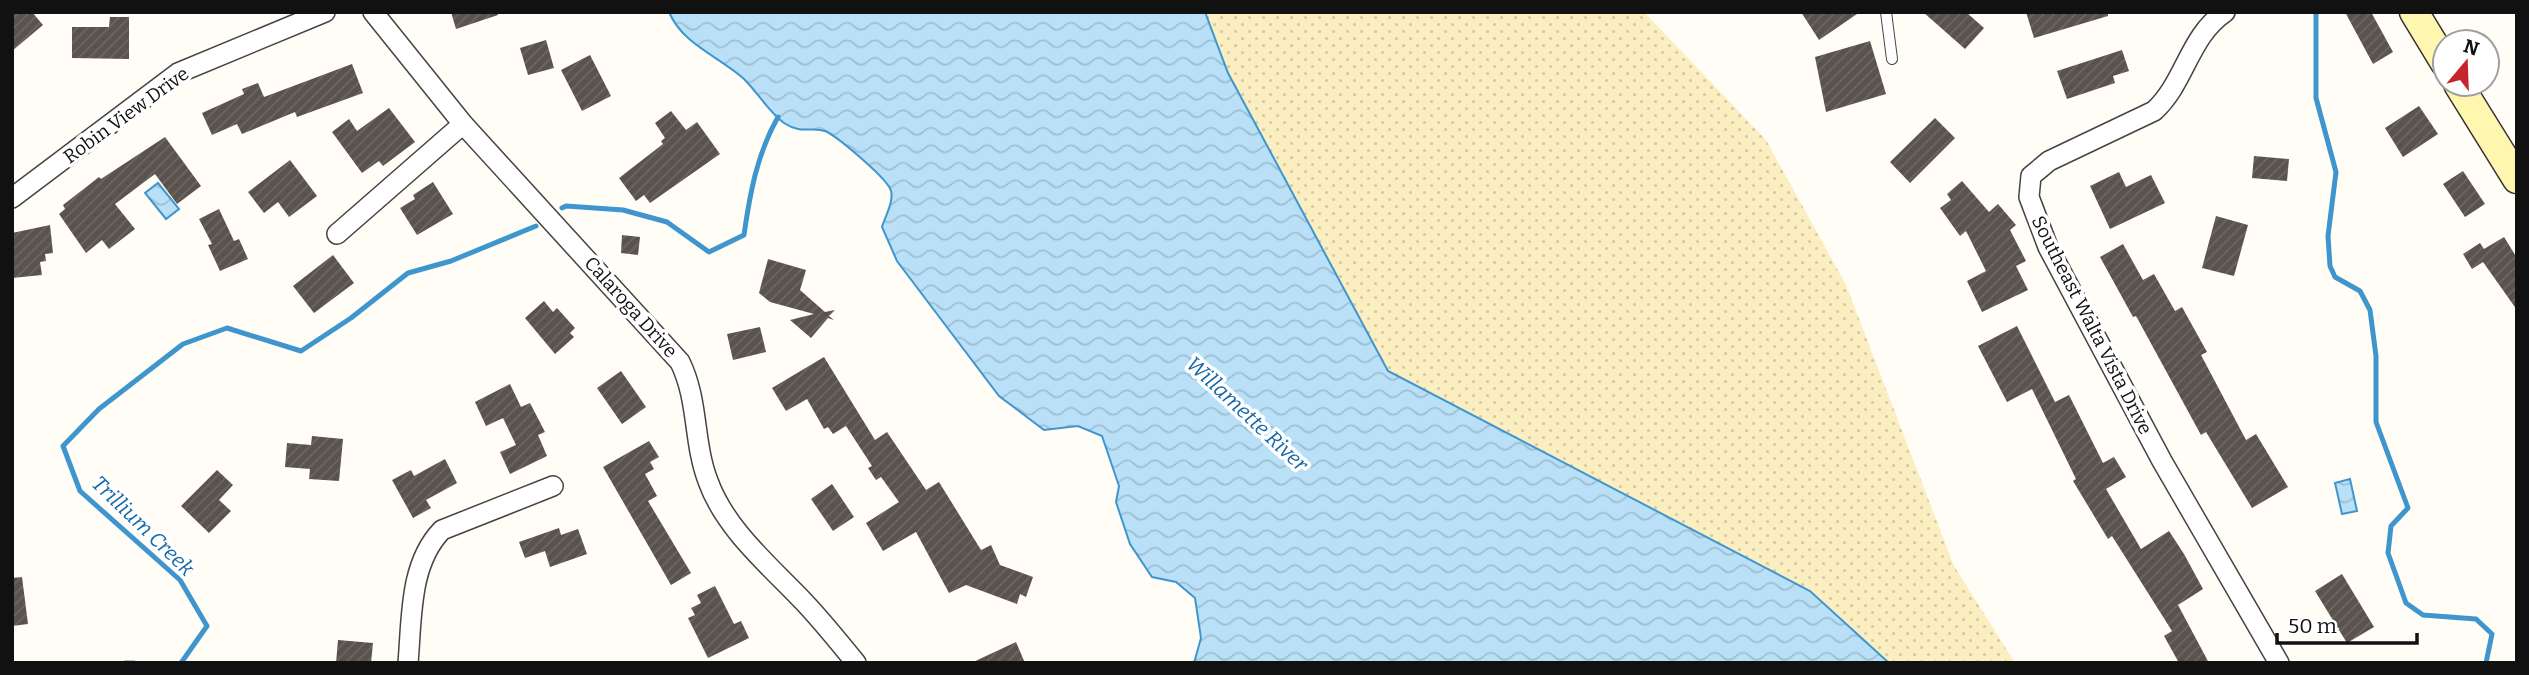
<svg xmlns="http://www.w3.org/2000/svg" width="2529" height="675" viewBox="0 0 2529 675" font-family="Bitter,serif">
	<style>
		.sand { fill: url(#sand-dots) }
		.water { fill: url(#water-waves); stroke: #3f96cf; stroke-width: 2 }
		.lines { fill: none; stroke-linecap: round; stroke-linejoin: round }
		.stream { stroke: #3f96cf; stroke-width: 5 }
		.building { fill: url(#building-hatch) }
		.lane-casing { stroke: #444; stroke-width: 12 }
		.street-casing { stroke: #444; stroke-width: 22 }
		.secondary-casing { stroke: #333; stroke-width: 31 }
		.lane { stroke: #fff; stroke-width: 10 }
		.street { stroke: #fff; stroke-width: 19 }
		.secondary { stroke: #fff6b0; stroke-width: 28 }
		.labels { text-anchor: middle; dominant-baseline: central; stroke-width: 7; stroke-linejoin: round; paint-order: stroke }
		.street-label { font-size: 19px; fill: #111; stroke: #fff }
		.water-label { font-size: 21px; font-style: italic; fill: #1768a6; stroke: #fff }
	</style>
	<defs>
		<pattern id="sand-dots" width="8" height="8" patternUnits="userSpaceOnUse" patternTransform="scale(1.75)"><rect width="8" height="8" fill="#fbeec1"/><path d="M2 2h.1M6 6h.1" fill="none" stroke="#d6cba5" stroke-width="1.8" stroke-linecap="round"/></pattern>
		<pattern id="water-waves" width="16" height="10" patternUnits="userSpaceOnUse" patternTransform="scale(1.75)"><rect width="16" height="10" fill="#b9e0f7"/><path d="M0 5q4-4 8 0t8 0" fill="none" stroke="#9ebfd3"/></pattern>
		<pattern id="building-hatch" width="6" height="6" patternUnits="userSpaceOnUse" patternTransform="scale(1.75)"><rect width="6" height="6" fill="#5a524d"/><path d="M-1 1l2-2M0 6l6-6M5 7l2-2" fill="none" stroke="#6d6662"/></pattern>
	</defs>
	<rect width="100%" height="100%" fill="#fffdf5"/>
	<path class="sand" d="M1205 12H1644L1766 140 1846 285 1954 566 2015 663H1889L1810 591 1388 371 1228 73Z"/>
	<path class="water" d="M669 12H1205L1228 73 1388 371 1810 591 1889 663H1194L1201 638 1195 598 1176 582 1152 577 1130 544 1116 502 1119 486 1102 436 1078 426 1044 430 999 396 897 261 882 227C885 217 894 201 891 191 889 180 837 136 825 131 811 126 802 135 784 123 769 112 758 93 744 79 719 56 683 45 669 12Z
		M158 183 179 209 166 219 145 193Z
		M2350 479 2357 511 2342 514 2335 483Z"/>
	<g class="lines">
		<path class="stream" d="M2316 12V98L2336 172 2328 236 2330 266 2335 277 2360 291 2370 310 2376 356V422L2408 508 2391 526 2388 553 2406 603 2423 615 2476 619 2492 634 2486 663
			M562 208 566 206 623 210 667 222 709 252 744 235C750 193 757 154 778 117
			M125 663H134
			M181 663 207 626 180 580 80 491 63 446 99 409 183 344 227 328 301 351 351 318 408 273 451 261 536 226"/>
	</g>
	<path class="building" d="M12 12H32L43 25 12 51Z
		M451 12H497L498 15 456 29Z
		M1801 12H1860L1819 40Z
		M1923 12H1966L1984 28 1965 49Z
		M2026 12H2108V16L2034 38Z
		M2345 12H2371L2393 52 2373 64Z
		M110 17H129V59L72 58V27H109Z
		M546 40 554 68 528 75 520 48Z
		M1870 41 1886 94 1826 112 1815 57Z
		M2122 50 2129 71 2113 76 2115 83 2067 99 2057 71Z
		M590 55 611 96 582 111 561 70Z
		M352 64 363 93 297 117 295 112 242 134 237 124 212 135 202 113 244 94 242 89 258 83 264 97Z
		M2419 106 2438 134 2403 157 2385 128Z
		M389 108 415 142 383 166 379 161 362 173 332 132 349 119 357 131Z
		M671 111 686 130 697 122 720 154 650 203 644 195 636 201 619 178 663 144 661 141 665 138 655 123Z
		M1935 118 1955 138 1910 183 1890 162Z
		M165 137 201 186 177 204 155 174 115 204 135 229 109 249 102 240 86 253 59 214 65 209 63 205 99 177 101 179Z
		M2254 156 2289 159 2287 181 2252 178Z
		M290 160 317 196 289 217 278 202 264 213 248 192Z
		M2463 171 2485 204 2465 217 2443 184Z
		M2119 172 2126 187 2151 175 2165 203 2110 229 2090 186Z
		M1962 181 1989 212 1998 204 2016 225 2010 230 2026 261 2016 266 2028 290 1982 312 1967 281 1986 271 1966 231 1960 236 1940 208 1951 200 1947 194Z
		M433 182 453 214 417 235 400 208 415 199 413 195Z
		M219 209 234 241 239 239 248 259 220 271 208 245 212 244 199 219Z
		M2216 216 2248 225 2234 276 2202 268Z
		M50 225 53 253 45 254 46 261 40 262 42 275 12 278V233Z
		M622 235 640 237 638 255 621 253Z
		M2504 237 2517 258V310L2483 262 2472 269 2463 254 2480 243 2484 249Z
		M2123 244 2143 280 2154 274 2175 311 2182 307 2207 352 2201 355 2246 440 2256 434 2288 487 2252 508 2206 432 2201 435 2136 316 2133 317 2100 257Z
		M333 255 354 283 314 313 293 286Z
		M768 259 806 270 800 290 825 312 835 310 829 316 834 320 828 318 811 338 790 320 814 314 770 302 759 293Z
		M544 301 553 312 557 308 575 328 570 333 574 337 555 354 525 318Z
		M2017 326 2055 402 2069 395 2103 463 2114 457 2126 477 2106 489 2141 549 2169 531 2184 554 2203 589 2178 605 2209 663H2179L2164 636 2172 631 2112 536 2108 539 2073 481 2076 479 2032 389 2007 402 1978 346Z
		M760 327 766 352 733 360 727 334Z
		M824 357 875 440 887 432 926 490 939 482 981 550 991 545 1000 565 1033 577 1026 597 1020 594 1017 604 966 585 949 593 916 532 883 551 866 523 899 502 881 477 876 480 868 468 872 466 846 426 833 434 828 427 824 429 807 399 786 411 772 388Z
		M621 371 646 407 622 424 597 388Z
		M510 384 521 407 530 403 545 432 538 435 547 456 510 474 500 452 516 445 503 418 486 426 475 402Z
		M312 436 343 439 339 481 309 479 310 469 285 467 287 443 311 445Z
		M649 441 659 457 650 462 654 469 645 474 657 496 648 501 691 573 671 585 603 467Z
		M445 459 457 483 426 500 431 508 413 518 392 480 411 470 414 476Z
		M217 470 233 485 219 500 231 511 209 533 181 506Z
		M832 484 854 517 833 531 811 499Z
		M559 528 561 535 578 529 587 554 550 567 545 551 525 558 519 542Z
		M2342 574 2374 627 2347 643 2315 591Z
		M22 577 28 624 12 626V578Z
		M715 586 734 624 741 621 749 638 708 658 688 618 695 615 691 608 701 603 697 595Z
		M338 640 373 643 371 663H336Z
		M1016 642 1025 663H971Z"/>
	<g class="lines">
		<g class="lane-casing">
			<path id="lane" d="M1886 12 1892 59"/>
		</g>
		<g class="street-casing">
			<path id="street" d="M373 12 463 124 680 362C699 401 693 442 708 481 725 529 770 566 804 602 822 621 839 642 856 663
				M2225 12C2189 36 2185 83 2154 111L2049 161 2031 176 2029 197 2048 247 2162 461 2279 663
				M12 198 178 73 325 12
				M337 234 463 124
				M408 663C412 618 409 564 442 530L553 486"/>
		</g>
		<g class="secondary-casing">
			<path id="secondary" d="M2414 12 2445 63
				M2458 84 2517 179"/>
		</g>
		<use href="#lane" class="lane"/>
		<use href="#street" class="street"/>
		<use href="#secondary" class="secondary"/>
	</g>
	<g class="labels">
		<g class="street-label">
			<text transform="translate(126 115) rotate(-36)">Robin View Drive</text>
			<text transform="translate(631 307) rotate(48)">Calaroga Drive</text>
			<text transform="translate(2092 325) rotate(63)">Southeast Walta Vista Drive</text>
		</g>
		<g class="water-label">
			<text transform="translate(1247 414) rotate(43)">Willamette River</text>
			<text transform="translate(143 526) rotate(44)">Trillium Creek</text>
		</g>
	</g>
	<rect width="2529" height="675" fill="none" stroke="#111111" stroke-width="28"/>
	<g transform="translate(2466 63) rotate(19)"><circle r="33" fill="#ffffff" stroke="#a0a0a0" stroke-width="2"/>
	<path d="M0-5L12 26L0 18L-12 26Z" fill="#c4262e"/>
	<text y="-10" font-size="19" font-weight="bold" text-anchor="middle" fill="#111111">N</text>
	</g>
	<path d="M2277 633v10h140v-10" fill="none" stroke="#111111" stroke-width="3.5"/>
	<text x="2288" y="633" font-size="21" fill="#111111" stroke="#ffffff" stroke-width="5" paint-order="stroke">50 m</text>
</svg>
